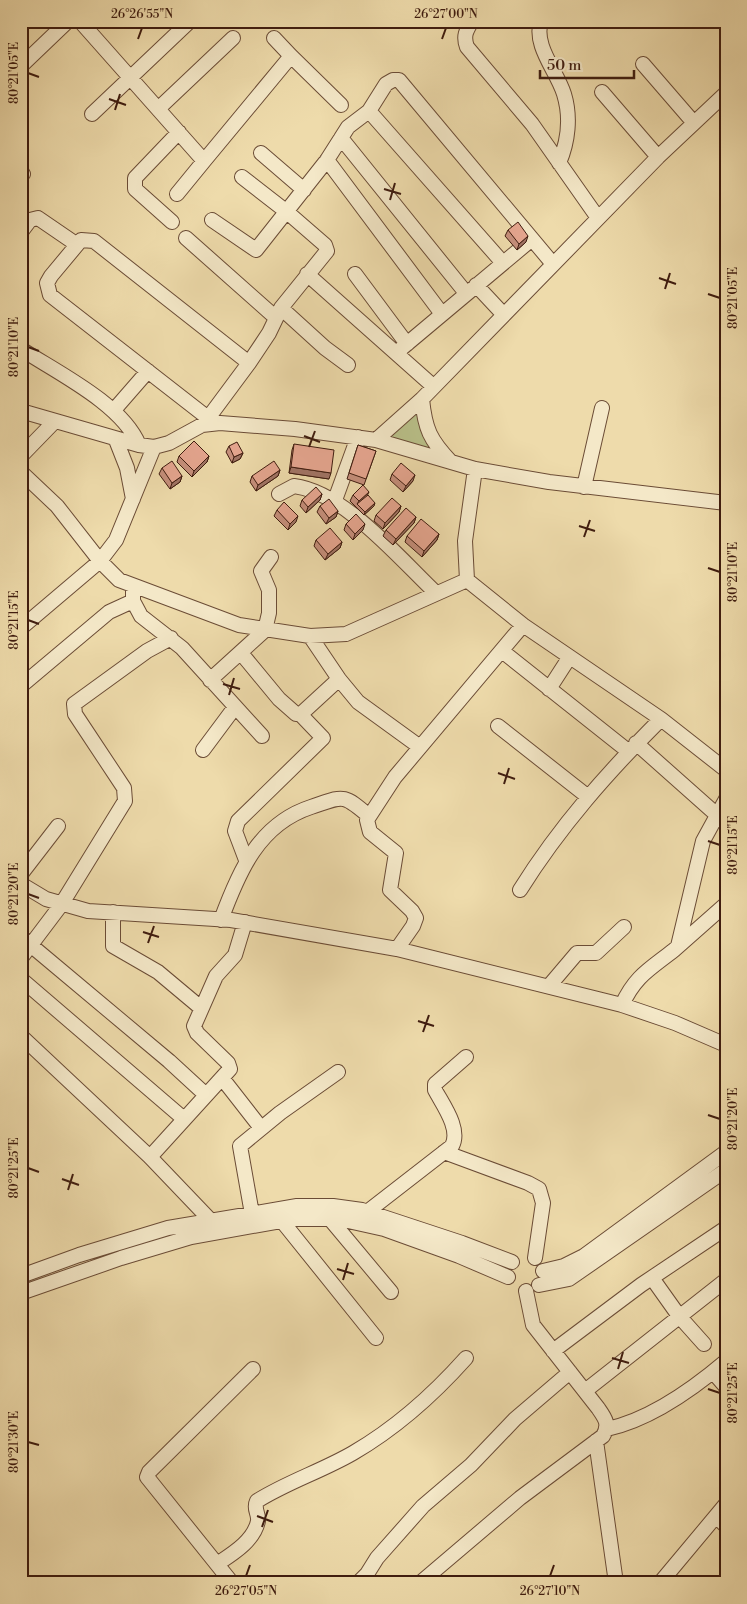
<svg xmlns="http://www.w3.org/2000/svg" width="747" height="1604" viewBox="0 0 747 1604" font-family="'Libre Bodoni',serif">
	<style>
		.green { fill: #b9c089; stroke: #7c6e4c }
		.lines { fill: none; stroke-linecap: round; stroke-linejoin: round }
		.minor-casing { stroke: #6b4c36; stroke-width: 16 }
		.minor { stroke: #f4e8c8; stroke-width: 14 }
		.wall { fill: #c68f7c; stroke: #3f1c0f }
		.shaded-wall { fill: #a17465; stroke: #3f1c0f }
		.building { fill: #e6a690; stroke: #3f1c0f }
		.ticks { fill: none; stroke: #3f1c0f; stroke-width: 2 }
		.neatline { fill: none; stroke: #3f1c0f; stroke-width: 2 }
		.ticks-label { font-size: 12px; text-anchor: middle; fill: #3f1c0f }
	</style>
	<rect width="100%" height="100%" fill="#eedbab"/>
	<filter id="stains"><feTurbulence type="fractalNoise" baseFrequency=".004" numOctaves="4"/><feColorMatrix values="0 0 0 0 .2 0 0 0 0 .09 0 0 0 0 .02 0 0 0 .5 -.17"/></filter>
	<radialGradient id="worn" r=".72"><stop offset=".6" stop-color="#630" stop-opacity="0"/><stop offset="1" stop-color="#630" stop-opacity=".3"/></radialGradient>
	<path class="green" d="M420 405 438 453 380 442Z"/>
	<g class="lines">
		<g class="minor-casing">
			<path id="minor" d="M80 21 204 161 291 56 341 105
				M472 21C466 31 463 36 467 47L532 124 598 218
				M541 21C533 46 557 71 564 94 571 117 568 142 559 163
				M274 38 291 56
				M643 64 694 123
				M21 66 68 21
				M602 92 658 157
				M158 109 233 38
				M369 111 503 263
				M92 114 190 21
				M341 138 466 293
				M261 153 304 190
				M327 160 442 314
				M21 173 23 174
				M177 194 204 161
				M212 220 256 250 327 160 348 127 369 111 386 84 393 80H399L553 264
				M172 222 135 189V178L179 132
				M21 232 30 220 38 218 76 244
				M186 238 275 317
				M307 274 433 386
				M355 274 407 344
				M476 285 504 315
				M281 308 325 348 348 365
				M21 349C58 373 122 404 139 445
				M396 353 532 239
				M422 399C425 429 430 440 451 462
				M114 410 148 371
				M21 411 139 445 154 447 169 443 202 425 220 423 295 429 376 440 475 469 549 482 726 503
				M208 418 50 295 47 283 51 276 81 240 94 241 249 363
				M203 425 249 363 269 333 281 308 327 251 325 245 287 212 242 177
				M116 440 127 468 133 499
				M376 440 422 399 658 157 726 93
				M21 456 55 421
				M475 469 465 541 467 580 523 625 661 719 726 770
				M21 472 57 506 100 561 119 580 239 625 310 636 346 634 467 580
				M584 487 602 408
				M279 494 294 486C344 492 400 559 436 593
				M335 500 358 437
				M133 587V601L141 616 182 648 262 736
				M21 628 100 561 116 540 154 447
				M310 636 339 679 358 702 420 747
				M502 651 628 751
				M241 653 279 699 296 714 302 713 339 679
				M210 680 265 630 269 613V590L261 571 271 557
				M21 686 109 612 133 601
				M549 689 569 658
				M498 726 587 796
				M636 743 726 823
				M203 750 235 707
				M246 860 235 831 238 821 323 738 300 714
				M21 874 58 826
				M21 884 46 899 88 911 231 920 397 949 622 1005 675 1023 726 1045
				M520 890C560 826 608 772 661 719
				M113 912V946L158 972 201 1008
				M221 920C239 871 259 824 311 807 344 796 342 793 369 816
				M21 937 169 1061 206 1095
				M678 946 703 841 726 799
				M397 949 413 926 416 918 412 911 390 890 396 853 370 832 367 820 395 777 523 625
				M21 958 61 905 125 801 124 788 75 714 74 704 147 651 171 638
				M21 979 184 1119
				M549 986 577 953H596L624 927
				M622 1005C635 976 650 969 674 950 691 935 708 920 726 904
				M21 1036 150 1157 216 1226
				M222 1078 261 1128
				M444 1152 528 1183 539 1189 543 1203 535 1258
				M150 1157 230 1069 228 1063 197 1033 194 1026 216 976 235 955 245 922
				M367 1212 452 1146C461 1129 443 1105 435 1090V1084L466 1057
				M252 1214 240 1146 280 1113 338 1072
				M330 1219 391 1292
				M282 1221 376 1338
				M543 1271 564 1266 584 1256 726 1152
				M21 1276 79 1255 168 1228 297 1206H333L362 1210 462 1243 512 1262
				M652 1278 679 1316 704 1344
				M539 1285 569 1279 726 1170
				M21 1293 121 1258 191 1237 292 1219H339L384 1229 459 1256 508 1277
				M553 1351 641 1285 726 1228
				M713 1372 726 1387
				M585 1391 726 1280
				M607 1429C649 1420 693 1389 726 1361
				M596 1441 616 1583
				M716 1516 726 1526
				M217 1564C232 1554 254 1541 258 1521 259 1513 253 1509 257 1501 287 1482 322 1471 353 1453 396 1428 433 1395 466 1358
				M232 1583 147 1477 149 1472 253 1369
				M358 1583 367 1574 377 1558 423 1506 471 1465 515 1419 570 1372
				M420 1583 520 1498 603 1436C610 1424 605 1418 598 1408L533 1325 526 1291
				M660 1583 726 1504"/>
		</g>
		<use href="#minor" class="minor"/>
	</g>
	<path class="wall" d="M508 230 526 242 517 250 505 236Z
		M294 444 329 479 289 473 292 450Z
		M358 445 376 451 364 485 347 479Z
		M229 446 243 453 240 459 232 463 226 452Z
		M179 456H209L207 462 192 477 177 462Z
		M162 468 182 476 180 482 170 489 159 474Z
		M280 470 278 476 256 491 250 482 252 476Z
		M392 474 413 481 403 492 390 480Z
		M322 494 320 500 306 513 300 506 302 500Z
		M353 495H368L374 506 364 515 350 501Z
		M320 506 338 511 336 517 326 524 317 512Z
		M401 506 399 512 383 529 374 521 376 515Z
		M277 510 296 522 288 530 274 516Z
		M416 517 414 523 393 545 383 536 386 530Z
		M346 524 363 530 353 540 344 530Z
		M439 534 437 540 422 557 405 542 407 536Z
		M316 540 342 542 340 548 325 560 314 546Z"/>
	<path class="shaded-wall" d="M528 236 526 242 517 250 519 244Z
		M243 453 240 459 232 463 234 457Z
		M209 456 207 462 192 477 194 471Z
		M291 467 331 473 329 479 289 473Z
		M280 470 278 476 256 491 258 485Z
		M415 475 413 481 403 492 406 486Z
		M182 476 180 482 170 489 172 483Z
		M369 492 366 498 357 504 359 501Z
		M322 494 320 500 306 513 308 507Z
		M375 503 374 506 364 515 365 512Z
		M401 506 399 512 383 529 385 523Z
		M338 511 336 517 326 524 329 518Z
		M298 516 296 522 288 530 290 524Z
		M416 517 414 523 393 545 396 539Z
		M365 524 363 530 353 540 355 534Z
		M439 534 437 540 422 557 424 551Z
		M342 542 340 548 325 560 328 554Z"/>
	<path class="building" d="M518 222 528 236 519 244 508 230Z
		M194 441 209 456 194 471 179 456Z
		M237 442 243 453 234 457 229 446Z
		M294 444 334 450 331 473 291 467Z
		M358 445 376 451 366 479 349 473Z
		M172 461 182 476 172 483 162 468Z
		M274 461 280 470 258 485 252 476Z
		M401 463 415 475 406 486 392 474Z
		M363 485 369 492 359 501 353 495Z
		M316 487 322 494 308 507 302 500Z
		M368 495 375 503 365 512 357 504Z
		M392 498 401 506 385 523 376 515Z
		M329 499 338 511 329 518 320 506Z
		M284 502 298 516 290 524 277 510Z
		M406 508 416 517 396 539 386 530Z
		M356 514 365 524 355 534 346 524Z
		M421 519 439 534 424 551 407 536Z
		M330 528 342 542 328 554 316 540Z"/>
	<path class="ticks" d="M138 39 142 28M442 39 446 28M28 73 39 77M109 99 126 105M115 110 120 94M384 189 401 194M390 200 395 183M659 278 676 284M665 289 670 273M708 294 720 298M28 347 39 351M304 436 320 442M309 447 315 431M579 526 595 531M584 537 590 520M708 568 720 572M28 620 39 624M223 684 240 689M229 695 234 678M498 773 515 779M504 784 509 768M708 841 720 845M28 894 39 898M143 932 159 937M148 943 154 926M418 1021 434 1026M423 1032 429 1015M708 1115 720 1119M28 1168 39 1172M62 1179 79 1185M68 1190 73 1174M337 1269 354 1274M343 1280 348 1263M612 1358 629 1363M618 1369 623 1352M708 1389 720 1393M28 1442 39 1445M257 1516 273 1522M262 1527 268 1510M246 1576 250 1565M550 1576 554 1565"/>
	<rect width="747" height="1604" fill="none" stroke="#eedbab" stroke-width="55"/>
	<path d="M540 70v8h94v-8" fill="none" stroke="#3f1c0f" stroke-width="2.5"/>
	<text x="547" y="70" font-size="15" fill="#3f1c0f" stroke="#f4e8c8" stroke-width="4" paint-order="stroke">50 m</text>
	<rect x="28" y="28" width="692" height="1548" class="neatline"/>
	<g class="ticks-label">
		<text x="142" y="18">26°26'55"N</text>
		<text x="446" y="18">26°27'00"N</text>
		<text transform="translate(14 73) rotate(-90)" y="4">80°21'05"E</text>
		<text transform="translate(733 298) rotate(-90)" y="4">80°21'05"E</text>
		<text transform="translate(14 347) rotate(-90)" y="4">80°21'10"E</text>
		<text transform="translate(733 572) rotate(-90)" y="4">80°21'10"E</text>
		<text transform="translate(14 620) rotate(-90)" y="4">80°21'15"E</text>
		<text transform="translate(733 845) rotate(-90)" y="4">80°21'15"E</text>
		<text transform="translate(14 894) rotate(-90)" y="4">80°21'20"E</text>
		<text transform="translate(733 1119) rotate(-90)" y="4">80°21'20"E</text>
		<text transform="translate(14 1168) rotate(-90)" y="4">80°21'25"E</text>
		<text transform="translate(733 1393) rotate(-90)" y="4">80°21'25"E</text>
		<text transform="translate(14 1442) rotate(-90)" y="4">80°21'30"E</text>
		<text x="246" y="1595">26°27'05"N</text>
		<text x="550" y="1595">26°27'10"N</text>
	</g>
	<rect width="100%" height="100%" filter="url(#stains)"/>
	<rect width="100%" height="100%" fill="url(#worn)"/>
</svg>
